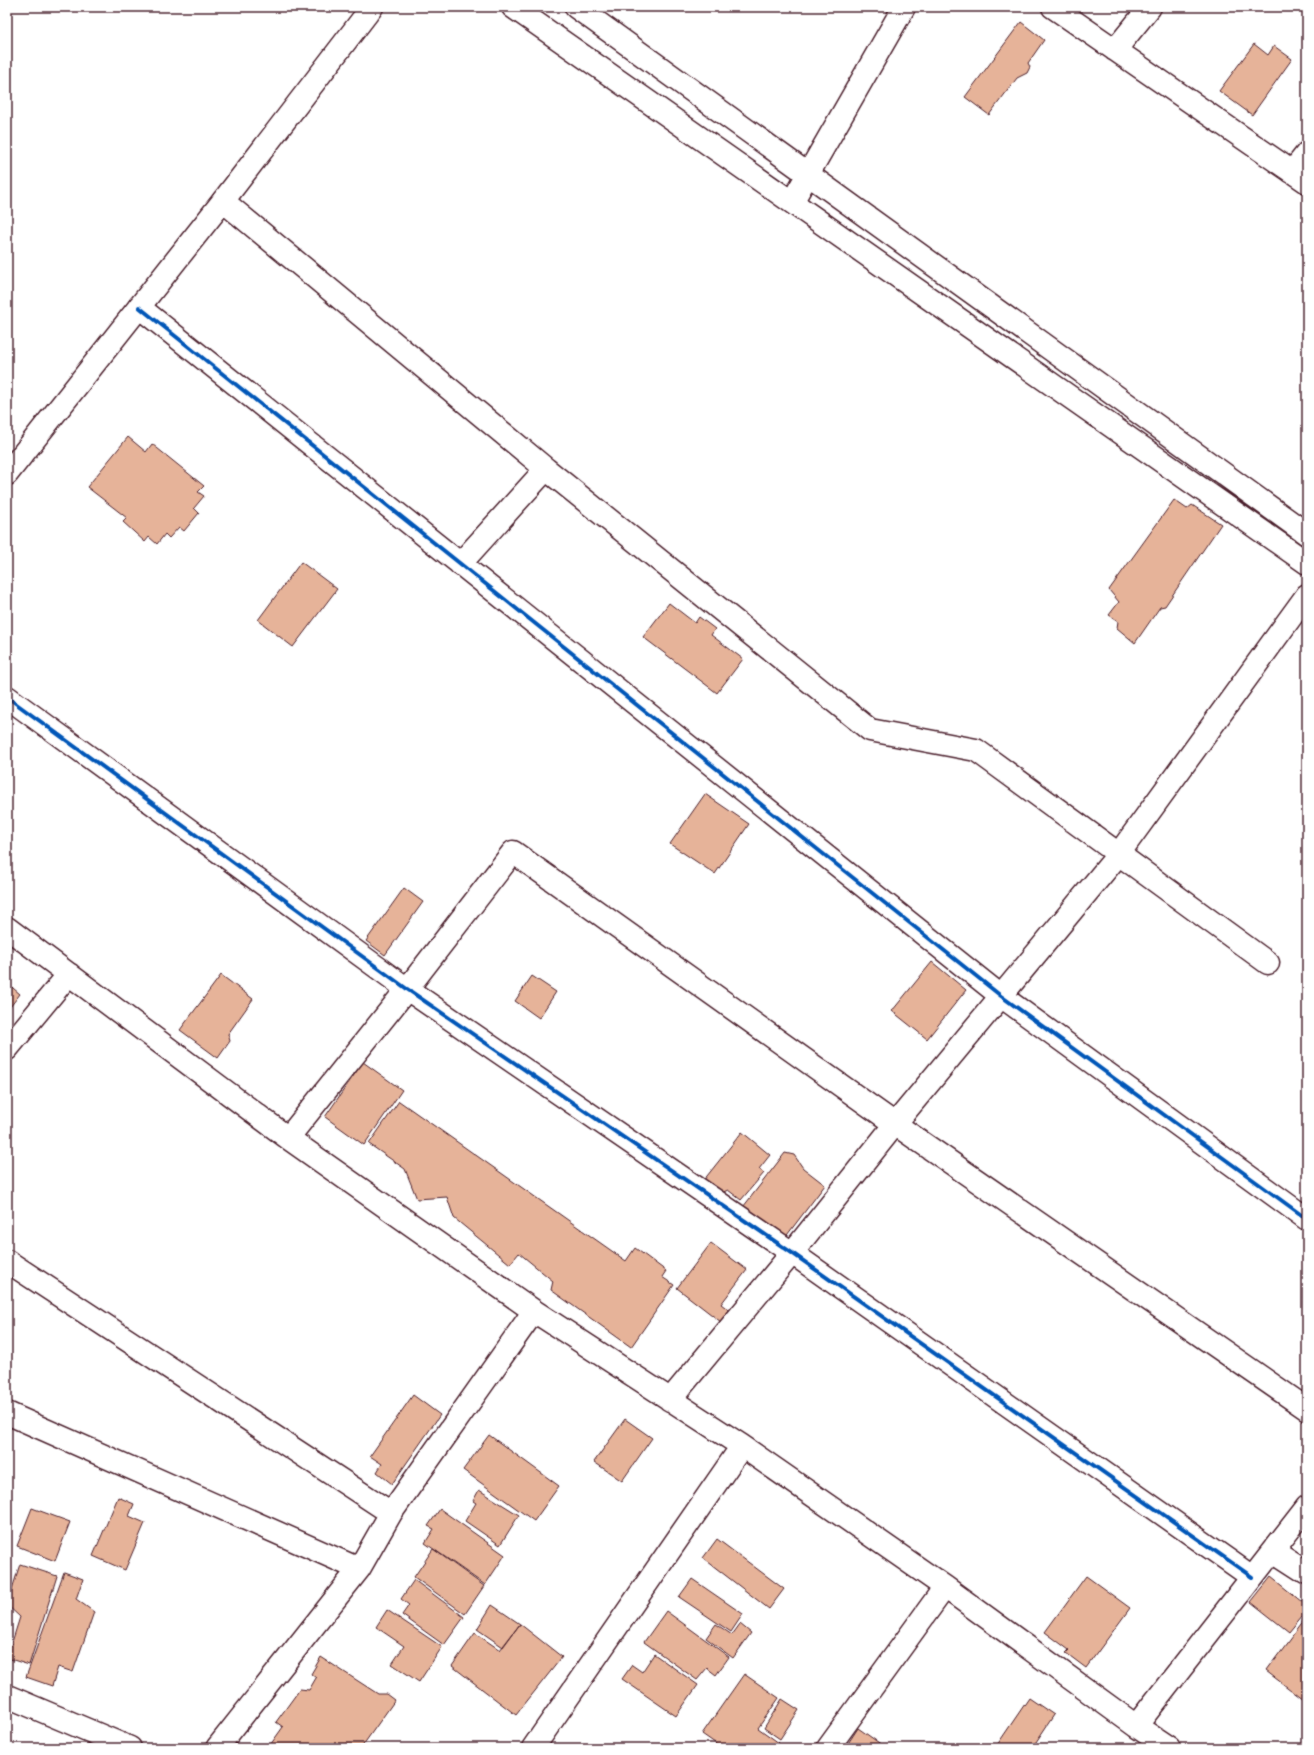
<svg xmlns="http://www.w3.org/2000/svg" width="1314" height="1755" viewBox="0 0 1314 1755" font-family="'Comic Neue',sans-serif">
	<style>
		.building { fill: #e6b399; stroke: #4a1f2b }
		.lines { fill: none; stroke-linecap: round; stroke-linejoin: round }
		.street-casing { stroke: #4a1f2b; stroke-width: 25 }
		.secondary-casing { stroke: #4a1f2b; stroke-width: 25 }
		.street { stroke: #fff; stroke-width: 22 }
		.secondary { stroke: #fff; stroke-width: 22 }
		.cycleway-casing { stroke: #fff; stroke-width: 6 }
		.cycleway { stroke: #0057b8; stroke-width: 4 }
	</style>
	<rect width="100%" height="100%" fill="#fff"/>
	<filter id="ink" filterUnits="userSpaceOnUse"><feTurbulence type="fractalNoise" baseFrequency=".025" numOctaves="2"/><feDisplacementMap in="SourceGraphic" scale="8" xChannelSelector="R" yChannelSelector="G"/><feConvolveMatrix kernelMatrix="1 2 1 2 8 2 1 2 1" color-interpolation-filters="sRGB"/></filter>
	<g filter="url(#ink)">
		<path class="building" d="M1021 22 1044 40 1028 63 1030 67 1027 73 1017 78 989 115 965 97Z
			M1254 44 1268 55 1274 46 1292 59 1252 115 1219 91Z
			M128 437 146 452 152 444 204 486 198 492 204 496 194 508 199 513 184 531 179 527 169 538 165 534 157 544 149 537 145 542 123 522 127 518 87 487Z
			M1174 500 1187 509 1192 505 1221 524 1165 606 1160 607 1135 643 1117 628 1118 621 1109 615 1119 602 1109 590Z
			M301 562 337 589 293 647 258 620Z
			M669 603 695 623 699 617 715 629 711 635 743 659 717 693 643 637Z
			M705 794 749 824 715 874 670 844Z
			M404 888 423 902 385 955 366 941Z
			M932 962 966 990 927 1039 892 1011Z
			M221 975 253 999 228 1034 230 1041 218 1058 180 1030Z
			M532 976 556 992 539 1018 515 1001Z
			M7 983 20 994 7 1011Z
			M363 1062 402 1090 364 1145 325 1117Z
			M399 1101 626 1261 635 1248 666 1271 662 1277 674 1285 631 1347 551 1290 553 1281 519 1253 510 1264 454 1218 447 1197 417 1199 405 1169 369 1144Z
			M742 1132 770 1155 759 1169 764 1173 741 1200 728 1190 719 1194 703 1181Z
			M785 1153 794 1155 803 1168 825 1185 781 1243 740 1211Z
			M711 1243 747 1270 721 1304 729 1310 721 1322 677 1288Z
			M413 1395 440 1415 392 1484 377 1472 382 1464 370 1456Z
			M625 1419 652 1438 622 1481 594 1462Z
			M489 1435 559 1486 534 1521 463 1470Z
			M479 1490 519 1515 500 1545 465 1521 476 1503 473 1501Z
			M118 1497 134 1504 129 1516 145 1523 125 1570 93 1556Z
			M32 1508 70 1522 55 1561 17 1546Z
			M440 1509 505 1555 485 1585 425 1543 434 1529 428 1526Z
			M717 1539 784 1589 769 1609 703 1558Z
			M433 1549 484 1586 465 1614 414 1577Z
			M20 1564 57 1576 29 1665 7 1658 20 1617 7 1605Z
			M64 1572 83 1579 76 1599 94 1612 73 1672 58 1667 52 1686 26 1677Z
			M1086 1576 1130 1608 1086 1668 1066 1653 1069 1650 1045 1632Z
			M1271 1577 1307 1606V1610L1289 1632 1251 1602Z
			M692 1579 743 1614 731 1632 679 1597Z
			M414 1580 464 1617 444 1645 402 1615 409 1605 401 1599Z
			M492 1605 520 1624 503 1647 477 1629Z
			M387 1610 442 1647 419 1682 392 1664 404 1646 376 1627Z
			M666 1611 729 1657 716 1675 707 1668 697 1680 644 1642Z
			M1307 1616V1697L1304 1700 1266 1671Z
			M520 1624 562 1657 516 1715 452 1666 475 1633 500 1650Z
			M716 1624 732 1635 740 1624 751 1633 733 1658 706 1638Z
			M654 1654 698 1685 676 1716 622 1679 632 1665 642 1672Z
			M321 1657 378 1694H387L395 1700 361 1748H268L283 1727 276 1722 300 1689 309 1690 316 1678 311 1674Z
			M744 1674 779 1698 758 1728 779 1743 776 1748H722L702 1734Z
			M1029 1698 1054 1715 1032 1748H995Z
			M782 1699 799 1710 780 1739 764 1728Z
			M858 1728 882 1745 881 1748H845Z"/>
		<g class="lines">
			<g class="street-casing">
				<path id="street" d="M513 7 1307 563
					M576 7 1307 534
					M1053 7 1307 182
					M1115 50 1150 7
					M1292 172 1307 153
					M223 201 546 469
					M792 202 904 7
					M139 307 1001 996 1307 1219
					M460 564 546 469 870 730 976 750 1268 963
					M7 697 407 989 792 1253 1252 1577
					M7 928 288 1138 534 1311 742 1446 945 1587 1136 1726 1169 1748
					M7 1049 69 974
					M288 1138 407 989 513 852 895 1124 1307 1409
					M7 1261 391 1513
					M670 1400 792 1253 895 1124 1118 855 1307 595
					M7 1413 359 1569
					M1273 1551 1307 1573
					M7 1696 130 1748
					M1136 1726 1307 1507
					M217 1748 359 1569 391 1513 534 1311
					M533 1748 742 1446
					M828 1748 945 1587"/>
			</g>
			<g class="secondary-casing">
				<path id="secondary" d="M7 474 223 201 372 7"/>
			</g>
			<use href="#street" class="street"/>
			<use href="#secondary" class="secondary"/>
			<g class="cycleway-casing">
				<path id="cycleway" d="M139 307 1001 996 1307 1219
					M7 697 407 989 792 1253 1252 1577"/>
			</g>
			<use href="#cycleway" class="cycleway"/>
		</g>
	</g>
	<rect width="1314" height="1755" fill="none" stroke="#fff" stroke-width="24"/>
	<rect x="12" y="12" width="1290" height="1731" fill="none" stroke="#4a1f2b" stroke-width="1.5" filter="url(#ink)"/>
</svg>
